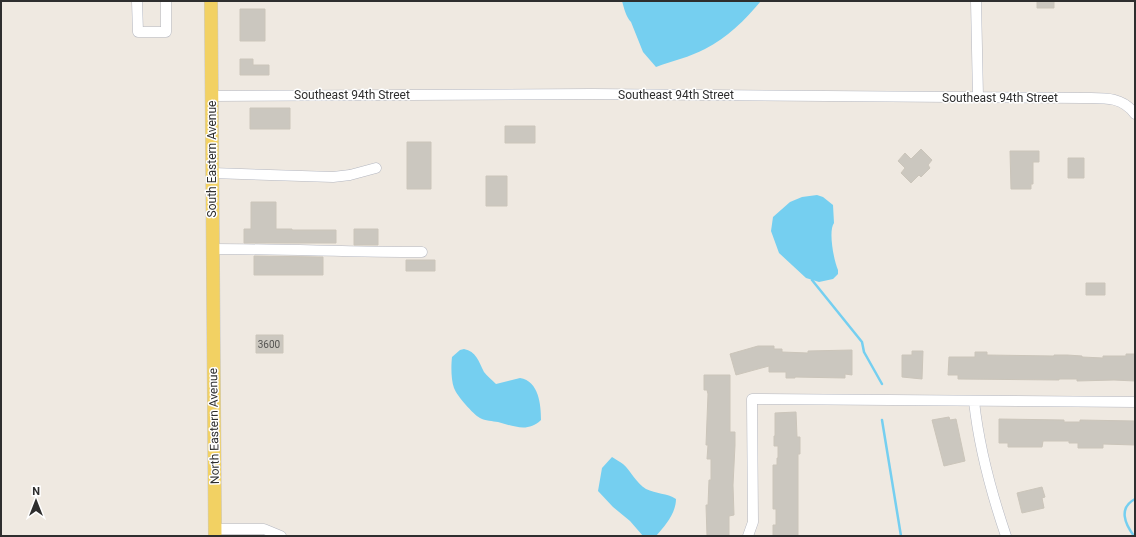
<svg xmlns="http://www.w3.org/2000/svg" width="1136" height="537" viewBox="0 0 1136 537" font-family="Roboto,sans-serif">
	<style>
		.water { fill: #75cff0 }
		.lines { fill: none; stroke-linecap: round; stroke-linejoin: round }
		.stream { stroke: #75cff0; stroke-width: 2.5 }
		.building { fill: #cbc7bf; stroke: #cbc5ba }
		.minor-casing { stroke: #b4b7c1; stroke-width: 11 }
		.major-casing { stroke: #c9c9c9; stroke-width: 14 }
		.minor { stroke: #fff; stroke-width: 10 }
		.major { stroke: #f2d163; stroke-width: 13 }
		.labels { text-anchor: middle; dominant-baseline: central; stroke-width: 3; stroke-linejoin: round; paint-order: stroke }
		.number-label { font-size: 10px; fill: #555452 }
		.street-label { font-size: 12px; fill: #2e2e2e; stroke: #fff }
	</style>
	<rect width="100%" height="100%" fill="#efe9e1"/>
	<path class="water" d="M622 1H761C745 20 727 38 705 49 690 57 672 61 656 67L643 52 631 22C626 17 624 8 622 1Z
		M817 195 823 197 833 205 834 223C828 231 834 261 838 270V274L833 279 819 282 806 278 779 253 771 231 773 217 790 202 802 197Z
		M464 349C476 351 479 362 484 372 487 376 492 380 496 384L520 378C539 381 541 405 541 420 528 433 513 426 498 422 493 421 485 421 480 418 473 414 457 396 454 388 451 380 451 366 452 357L460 350Z
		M612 457C615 459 619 461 623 464 631 471 636 483 646 489 656 494 667 493 676 499 676 513 665 526 656 536H643L630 521 613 507 598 491 602 468Z"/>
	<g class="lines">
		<path class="stream" d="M812 280 862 342 864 352 882 384
			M882 420 901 536
			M1134 536C1125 524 1118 508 1135 499"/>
	</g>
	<path class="building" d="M1037 1H1054V8H1037Z
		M240 9H265V41H240Z
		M240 59H253V65H269V75H240Z
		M250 108H290V129H250Z
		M505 126H535V143H505Z
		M407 142H431V189H407Z
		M921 149 932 160 928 165 930 168 921 177 919 175 911 183 901 173 905 168 898 161 905 153 911 159Z
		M1010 151H1039V162H1033V184H1031V189H1011Z
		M1068 158H1084V178H1068Z
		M486 176H507V206H486Z
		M251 202H276V229H292V230H336V243H244V229H251Z
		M354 229H378V245H354Z
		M254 256 323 257V275H254Z
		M406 260H435V271H406Z
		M1086 283H1105V295H1086Z
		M256 335H283V353H256Z
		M758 346H774V349H782V352L808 353V351L852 350V375L845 374V378L795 377V378H786V372H769V366L736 375 730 354Z
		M912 351H923L922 379 902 377V355H912Z
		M975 352H987V355L1054 356V355H1067L1082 356V357L1103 358V356H1126V354H1135V381L1114 380 1077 381V379H1059V380L958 379V375H948L949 357H975Z
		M704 375H730V432H735V445L733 485 734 515 729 516V536H707L706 505H708L709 480H711V459H707L708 445H706L708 394 707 390H704Z
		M796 412 797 437H800V454H798V536H773V525H776V509H773V465H777V458H778V446H774V436H775V413Z
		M949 417 950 420 956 419 965 461 944 466 932 420Z
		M999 419 1064 420V422H1080V420L1135 421V445L1103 444V448H1078V443H1069V441H1043L1042 447H1008V443H999Z
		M1042 487 1045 497 1042 498 1044 508 1022 513 1017 493Z"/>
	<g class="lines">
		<g class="minor-casing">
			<path id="minor" d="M137 1 138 32H166V1
				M976 1 978 97
				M212 96 592 94 1083 98C1103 98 1122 96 1135 114
				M212 173 333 177 350 175 376 168
				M212 249C282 249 352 252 422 252
				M974 401C979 448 991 492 1006 536
				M215 529H264L281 536
				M748 536 753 522 752 399 1135 402"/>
		</g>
		<g class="major-casing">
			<path id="major" d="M211 1 215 536"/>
		</g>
		<use href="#minor" class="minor"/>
		<use href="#major" class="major"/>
	</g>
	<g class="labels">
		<g class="number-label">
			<text x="269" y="344">3600</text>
		</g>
		<g class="street-label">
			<text x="352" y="95">Southeast 94th Street</text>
			<text x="676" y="95">Southeast 94th Street</text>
			<text x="1000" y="98">Southeast 94th Street</text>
			<text transform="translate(212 159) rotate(-90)">South Eastern Avenue</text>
			<text transform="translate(214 426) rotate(-91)">North Eastern Avenue</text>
		</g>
	</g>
	<rect width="1136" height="537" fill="none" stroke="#2e2e2e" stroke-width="4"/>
	<g transform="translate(36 501)" stroke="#ffffff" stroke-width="3" paint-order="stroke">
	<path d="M0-3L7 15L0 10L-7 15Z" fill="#2e2e2e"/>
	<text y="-6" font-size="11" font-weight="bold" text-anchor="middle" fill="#2e2e2e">N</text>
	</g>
</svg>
